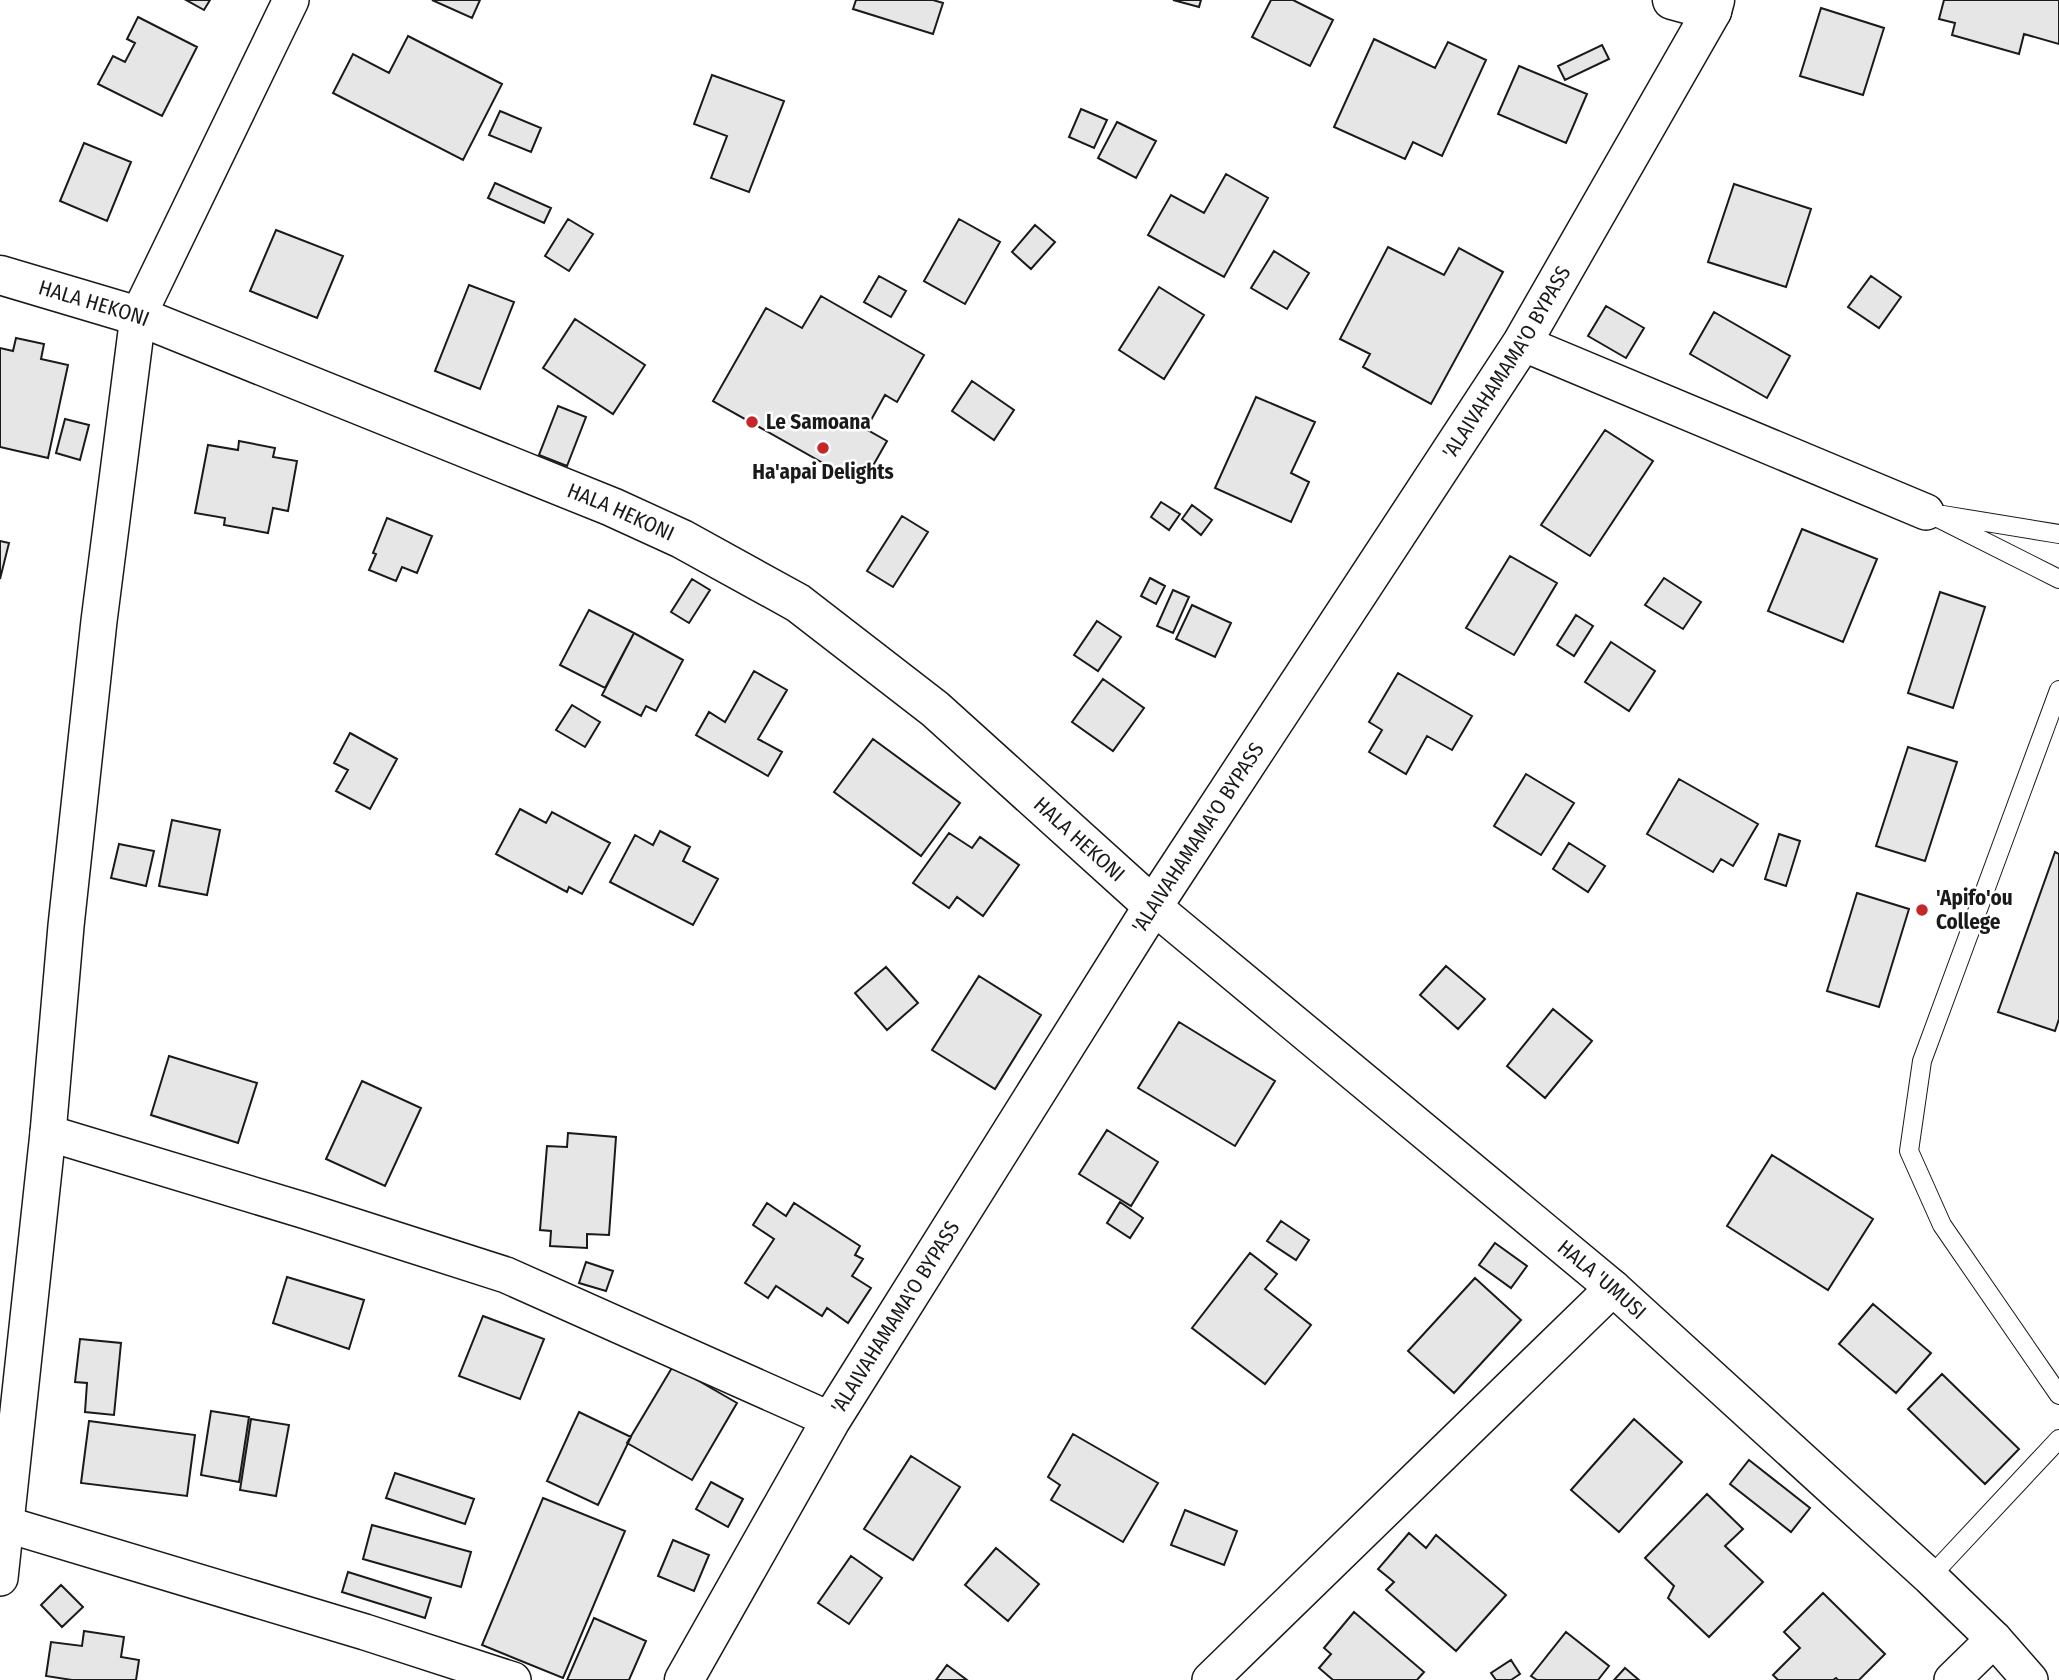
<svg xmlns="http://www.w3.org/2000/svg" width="2059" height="1680" viewBox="0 0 2059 1680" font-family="'Fira Sans Condensed',sans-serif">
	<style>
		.building { fill: #e6e6e6; stroke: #1a1a1a; stroke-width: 2 }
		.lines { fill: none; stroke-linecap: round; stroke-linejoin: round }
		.service-casing { stroke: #1a1a1a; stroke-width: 20 }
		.minor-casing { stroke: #1a1a1a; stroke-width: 38 }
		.tertiary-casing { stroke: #1a1a1a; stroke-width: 41 }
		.secondary-casing { stroke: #1a1a1a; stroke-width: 41 }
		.service { stroke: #fff; stroke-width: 18 }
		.minor { stroke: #fff; stroke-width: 35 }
		.tertiary { stroke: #fff; stroke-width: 38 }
		.secondary { stroke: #fff; stroke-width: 38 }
		.poi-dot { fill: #c62828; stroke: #fff; stroke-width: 2.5 }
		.labels { text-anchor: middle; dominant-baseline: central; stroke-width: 5; stroke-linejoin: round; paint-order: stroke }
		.street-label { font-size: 21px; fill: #1a1a1a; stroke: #fff }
		.poi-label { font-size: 21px; font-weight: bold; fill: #1a1a1a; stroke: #fff; text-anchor: start }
	</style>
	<rect width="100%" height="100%" fill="#fff"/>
	<path class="building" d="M186 0H210L204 10Z
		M432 0H480L472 18Z
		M856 0H933L943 3 933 34 853 9Z
		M1173 0H1201L1199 7Z
		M1271 0H1293L1333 20 1310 66 1252 37Z
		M1944 0H2059V44L2024 34 2019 54 1952 35 1955 23 1939 19Z
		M1821 8 1884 28 1863 95 1800 76Z
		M138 17 197 47 162 116 98 84 113 56 125 62 135 43 127 39Z
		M408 36 502 84 463 160 333 93 353 54 389 73Z
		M1374 39 1435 68 1448 42 1486 60 1442 156 1413 142 1405 159 1334 127Z
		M1602 45 1609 59 1565 80 1558 66Z
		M1519 66 1587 94 1566 143 1498 114Z
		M712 75 784 101 749 192 711 178 727 136 694 124Z
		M1081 109 1107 120 1094 148 1069 137Z
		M500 111 541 128 531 152 489 135Z
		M1117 122 1156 141 1136 178 1098 158Z
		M84 143 131 162 107 221 60 201Z
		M1226 174 1268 198 1224 277 1148 235 1171 195 1204 213Z
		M495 183 551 208 544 223 488 198Z
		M1734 184 1811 209 1786 287 1708 262Z
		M568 219 593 234 569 271 545 256Z
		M959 219 1000 242 965 304 924 281Z
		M1035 225 1055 242 1031 269 1012 252Z
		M276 230 343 256 317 318 250 291Z
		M1388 247 1444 275 1459 248 1503 272 1431 404 1363 367 1370 354 1340 339Z
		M1274 251 1309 273 1287 309 1251 288Z
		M879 276 906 291 891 317 864 302Z
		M1871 276 1901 297 1879 328 1848 307Z
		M469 285 514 302 480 389 435 371Z
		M1159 287 1204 315 1164 379 1119 350Z
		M821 296 924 355 897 402 885 395 866 429 887 441 862 485 713 401 766 308 802 328Z
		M1606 306 1644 328 1626 358 1588 336Z
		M1714 312 1790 356 1767 398 1690 354Z
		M575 319 645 365 613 414 543 368Z
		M16 338 44 344 41 359 68 365 48 458 0 447V348L13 351Z
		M972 381 1014 410 994 440 952 411Z
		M1256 397 1315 422 1291 473 1309 482 1291 522 1215 488Z
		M558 406 586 417 567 466 539 455Z
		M65 419 89 425 80 460 56 453Z
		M1605 430 1653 461 1590 556 1541 525Z
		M239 441 275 448 273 457 297 461 288 511 273 508 268 533 224 525 225 518 195 513 208 445 238 450Z
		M1161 502 1180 514 1169 530 1151 517Z
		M1192 505 1212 520 1201 535 1182 519Z
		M902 516 928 532 893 587 867 571Z
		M387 518 432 536 417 573 402 567 396 581 369 570 376 554 373 553Z
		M1802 529 1877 559 1843 642 1768 611Z
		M0 541 9 543 0 579Z
		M1510 556 1557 583 1514 655 1466 628Z
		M1150 578 1165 586 1156 604 1141 596Z
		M1664 578 1701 602 1683 629 1645 605Z
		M692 579 710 590 689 623 671 612Z
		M1173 590 1189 597 1173 633 1157 626Z
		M1940 592 1985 607 1953 708 1908 693Z
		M1192 605 1231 623 1215 657 1176 639Z
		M589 610 634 633 605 688 560 665Z
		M1576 615 1593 626 1574 656 1557 645Z
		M1097 621 1121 637 1098 671 1074 655Z
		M634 633 683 660 656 711 646 706 641 716 602 695Z
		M1611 642 1655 671 1629 711 1585 682Z
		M754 671 787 690 758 739 782 752 768 776 696 735 709 712 725 722Z
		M1398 673 1472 716 1452 750 1427 736 1406 774 1369 752 1382 730 1369 722Z
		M1103 679 1144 708 1113 751 1072 722Z
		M572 705 600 722 585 747 556 730Z
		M350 733 397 759 370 809 336 791 348 770 334 763Z
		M873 739 960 803 921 856 834 792Z
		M1908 747 1957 762 1925 861 1876 846Z
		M1526 774 1574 803 1541 855 1494 826Z
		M1679 779 1758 824 1733 866 1721 859 1713 872 1647 834Z
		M520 809 546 823 552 812 610 843 582 894 569 887 567 892 496 854Z
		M172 820 220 830 207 895 159 886Z
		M660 831 690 847 683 861 718 879 693 925 610 882 635 835 653 845Z
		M949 833 972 848 980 837 1019 865 983 916 957 897 949 908 913 883Z
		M1779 834 1800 841 1786 886 1765 879Z
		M1569 843 1605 866 1588 892 1553 869Z
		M119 844 154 851 146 886 111 878Z
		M2055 852 2059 854V1019L2055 1031 1998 1012Z
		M1857 893 1909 909 1879 1007 1827 991Z
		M1446 966 1485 999 1458 1029 1420 995Z
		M886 967 918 1003 887 1030 855 993Z
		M979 976 1041 1015 995 1089 932 1050Z
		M1553 1009 1592 1041 1545 1098 1507 1066Z
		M1179 1022 1275 1081 1235 1146 1138 1088Z
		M169 1056 257 1083 238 1143 151 1115Z
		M362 1081 421 1108 385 1186 326 1159Z
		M1107 1130 1158 1162 1131 1206 1079 1174Z
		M568 1133 616 1137 609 1235 587 1234V1248L550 1246 551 1231 540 1230 547 1146 567 1147Z
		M1772 1155 1873 1219 1828 1290 1727 1226Z
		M1120 1202 1143 1218 1130 1238 1107 1223Z
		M767 1203 786 1216 794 1203 860 1246 855 1255 863 1259 852 1276 871 1288 848 1323 827 1308 822 1316 776 1286 768 1298 745 1283 774 1239 753 1225Z
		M1281 1221 1309 1240 1296 1260 1267 1241Z
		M1495 1243 1527 1266 1511 1288 1479 1265Z
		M1250 1253 1277 1274 1265 1289 1311 1325 1265 1384 1192 1328Z
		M586 1262 613 1271 606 1291 579 1283Z
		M287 1277 364 1300 349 1349 273 1323Z
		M1475 1278 1521 1320 1454 1393 1408 1351Z
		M1873 1304 1931 1353 1896 1393 1839 1344Z
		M483 1316 544 1339 520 1399 459 1376Z
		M80 1339 121 1343 114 1415 85 1412 87 1383 75 1382Z
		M673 1366 737 1403 692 1480 627 1443Z
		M1942 1374 2019 1449 1985 1484 1908 1409Z
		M211 1411 249 1417 239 1482 201 1475Z
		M579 1412 631 1437 598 1505 547 1481Z
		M251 1419 289 1425 276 1496 240 1490Z
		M1634 1419 1682 1462 1619 1532 1571 1490Z
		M89 1421 195 1435 187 1496 81 1483Z
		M1073 1434 1158 1483 1123 1542 1051 1500 1060 1485 1048 1477Z
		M911 1456 960 1487 913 1560 864 1529Z
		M1749 1460 1810 1508 1791 1532 1730 1484Z
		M395 1473 474 1499 465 1524 386 1498Z
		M711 1482 743 1499 728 1527 696 1509Z
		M1707 1494 1743 1529 1725 1546 1763 1582 1709 1637 1668 1598 1674 1586 1645 1558Z
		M543 1498 625 1531 563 1678 482 1645Z
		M1185 1510 1237 1531 1224 1565 1171 1545Z
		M372 1525 471 1552 461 1587 363 1559Z
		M1409 1533 1426 1548 1436 1535 1506 1595 1456 1651 1386 1590 1394 1582 1378 1569Z
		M673 1540 709 1555 694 1591 658 1576Z
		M996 1548 1039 1584 1008 1621 965 1585Z
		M851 1556 882 1578 849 1624 818 1603Z
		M348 1572 431 1598 425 1618 342 1592Z
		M61 1585 83 1607 62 1627 41 1605Z
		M1823 1593 1885 1654 1859 1680H1838L1836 1678 1833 1680H1778L1773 1675 1800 1648 1784 1632Z
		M1354 1612 1424 1672 1417 1680H1333L1319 1668 1331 1654 1324 1648Z
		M594 1618 646 1641 629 1680H567Z
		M84 1631 124 1637 121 1657 139 1660 136 1680H72L46 1676 51 1642 82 1646Z
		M1566 1632 1609 1666 1598 1680H1537L1531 1676Z
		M1511 1660 1520 1674 1511 1680H1496L1491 1673Z
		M947 1665 967 1680H936Z
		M1625 1668 1639 1680H1614Z"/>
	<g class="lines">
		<g class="service-casing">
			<path id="service" d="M1926 512 2059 579
				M1943 515 2059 534
				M2059 690 1922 1061 1909 1151 1942 1225 2059 1395
				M1930 1577 2059 1439"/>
		</g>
		<g class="minor-casing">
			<g id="minor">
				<path d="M1522 343 1926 512"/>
				<path id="s1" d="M1153 906 1613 1288 1930 1577 1994 1639 2030 1680"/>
				<path d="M48 1133 306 1211 506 1275 831 1420"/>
				<path d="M5 1524 365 1632 513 1680"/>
				<path d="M0 1578 48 1133 66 926 99 621 138 316 291 0"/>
				<path d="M1210 1680 1613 1288"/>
				<path d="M1952 1680 1994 1639"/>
			</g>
		</g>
		<g class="tertiary-casing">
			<g id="tertiary">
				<path id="s2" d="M0 275 138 316 612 507 682 539 798 603 935 709 1153 906"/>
			</g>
		</g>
		<g class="secondary-casing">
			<g id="secondary">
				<path d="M1672 0 1712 11"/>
				<path id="s3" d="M684 1680 831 1420 1153 906 1522 343 1712 11 1715 0"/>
			</g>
		</g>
		<use href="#service" class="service"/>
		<use href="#minor" class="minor"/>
		<use href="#tertiary" class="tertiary"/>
		<use href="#secondary" class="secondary"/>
	</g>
	<g class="poi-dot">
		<circle cx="752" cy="422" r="7"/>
		<circle cx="823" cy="448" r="7"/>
		<circle cx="1922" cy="910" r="7"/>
	</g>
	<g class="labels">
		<g class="street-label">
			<text stroke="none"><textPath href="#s2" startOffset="98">HALA HEKONI</textPath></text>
			<text stroke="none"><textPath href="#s3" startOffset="1554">'ALAIVAHAMAMA'O BYPASS</textPath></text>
			<text stroke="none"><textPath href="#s2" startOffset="665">HALA HEKONI</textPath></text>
			<text stroke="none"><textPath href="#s2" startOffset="1232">HALA HEKONI</textPath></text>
			<text stroke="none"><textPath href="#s3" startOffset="987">'ALAIVAHAMAMA'O BYPASS</textPath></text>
			<text stroke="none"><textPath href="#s1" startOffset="584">HALA 'UMUSI</textPath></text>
			<text stroke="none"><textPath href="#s3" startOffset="420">'ALAIVAHAMAMA'O BYPASS</textPath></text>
		</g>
		<g class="poi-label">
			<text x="766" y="422">Le Samoana</text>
			<text x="823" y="472" text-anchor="middle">Ha'apai Delights</text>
			<text x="1936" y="898">'Apifo'ou<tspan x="1936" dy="24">College</tspan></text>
		</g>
	</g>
</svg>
